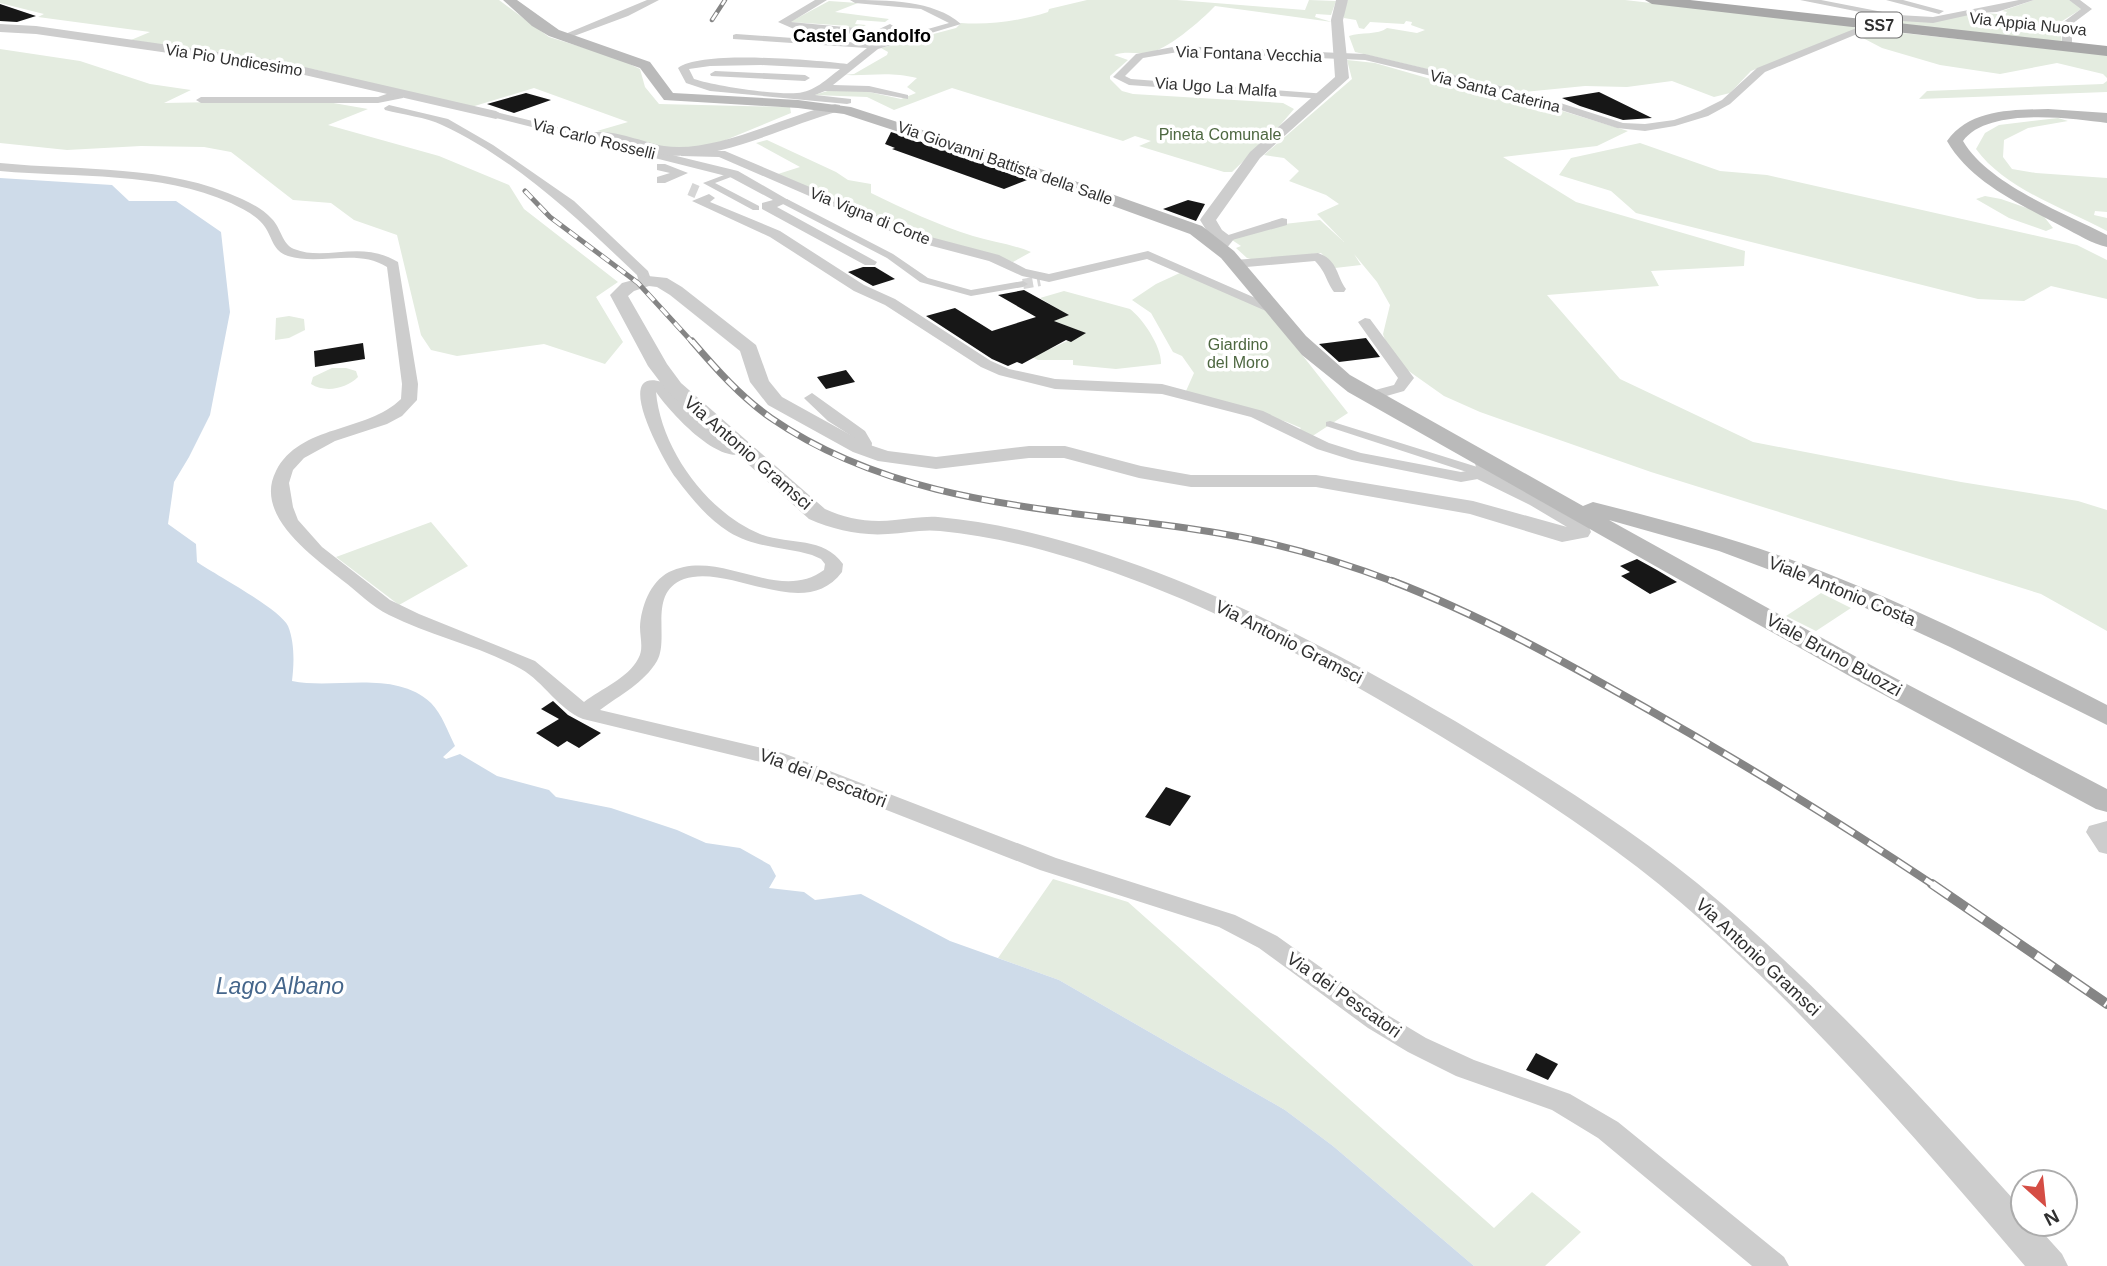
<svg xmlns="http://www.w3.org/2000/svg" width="2107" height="1266" viewBox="0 0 2107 1266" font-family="Helvetica,sans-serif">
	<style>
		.green { fill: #e4ece0 }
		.water { fill: #cedbe9 }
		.building { fill: #171717 }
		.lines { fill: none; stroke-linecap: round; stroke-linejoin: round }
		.pedestrian-tunnel { stroke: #d6d6d6; stroke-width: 10; stroke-dasharray: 10 4.5; stroke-linecap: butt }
		.minor-tunnel { stroke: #d6d6d6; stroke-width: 13; stroke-dasharray: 13 6; stroke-linecap: butt }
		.pedestrian { fill: #cdcdcd; fill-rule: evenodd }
		.minor { fill: #cdcdcd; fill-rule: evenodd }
		.tertiary { fill: #cdcdcd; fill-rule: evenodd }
		.secondary { fill: #bababa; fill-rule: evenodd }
		.primary { fill: #a8a8a8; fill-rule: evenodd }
		.rail-far4-casing { stroke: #858585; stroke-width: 4.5 }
		.rail-far3-casing { stroke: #858585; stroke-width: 5 }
		.rail-far2-casing { stroke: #858585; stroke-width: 7 }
		.rail-far1-casing { stroke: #858585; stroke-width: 8 }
		.rail-casing { stroke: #858585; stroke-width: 10 }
		.rail-far4 { stroke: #fff; stroke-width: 2.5; stroke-dasharray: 9; stroke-linecap: butt }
		.rail-far3 { stroke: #fff; stroke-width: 3.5; stroke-dasharray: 10; stroke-linecap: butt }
		.rail-far2 { stroke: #fff; stroke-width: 4.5; stroke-dasharray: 13; stroke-linecap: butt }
		.rail-far1 { stroke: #fff; stroke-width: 5; stroke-dasharray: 17; stroke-linecap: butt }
		.rail { stroke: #fff; stroke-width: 7; stroke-dasharray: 21; stroke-linecap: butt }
		.labels { text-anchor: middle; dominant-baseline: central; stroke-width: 7; stroke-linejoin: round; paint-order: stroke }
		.far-street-label { font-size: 16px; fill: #303030; stroke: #fff }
		.shield { fill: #fff; stroke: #6e6e6e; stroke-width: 2 }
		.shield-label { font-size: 16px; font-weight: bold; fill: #303030 }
		.far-park-label { font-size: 16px; fill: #4e6841; stroke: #fff }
		.far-quarter-label { font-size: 18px; font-weight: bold; fill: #000; stroke: #fff }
		.street-label { font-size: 18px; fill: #303030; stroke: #fff }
		.near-water-label { font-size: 23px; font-style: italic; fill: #45668b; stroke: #fff }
	</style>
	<rect width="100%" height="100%" fill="#fff"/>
	<path class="green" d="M0 0H499L549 37 617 58 640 69 645 87 659 104 790 107 791 113 711 146 665 149 597 131 628 122 534 88 468 108 317 70 131 40 150 32 38 17 44 14 0 3Z
		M1087 0H1177L1305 10 1309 0 1336 1 1331 15 1316 14 1315 17 1332 22 1215 6C1202 20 1165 52 1147 53 1135 54 1126 51 1114 55L1128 60 1110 76V79L1122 91 1133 94 1283 103 1294 109 1276 130 1232 172H1224L1139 146 1151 141 1135 136 1123 141 952 88 894 110 867 97 814 95 831 90H860L901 99 916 93 907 87 917 78C888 71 873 76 844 75L854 74 887 55 888 52 881 48 956 28 961 23C990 25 1020 21 1048 12L1049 9Z
		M1348 0H1625L1851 26 1857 29 1751 71 1730 93 1714 97 1672 81 1627 87 1585 86 1524 92 1355 52 1349 36C1361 32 1378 35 1387 28L1417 33 1425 30 1411 25 1412 22 1406 21 1404 24 1370 22 1364 29 1359 28 1356 20 1344 18V9Z
		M2034 0H2069L2083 8 2059 23 2062 42 1883 22 1885 18 1933 22 1979 12 2005 15 2007 12 2002 11Z
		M829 1 858 3 835 12 889 19 885 22 857 20 855 24 866 25 859 29 847 28 849 26 790 22Z
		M1884 31 2107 55V78L2103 74 2057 63 2000 74 1940 65 1882 48 1861 37Z
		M0 49 80 61 150 84 191 90 164 103 316 100 368 109 328 125 439 156 509 185 524 209 618 282 596 297 623 342 605 364 544 344 457 356 431 350 421 335 397 235 354 220 331 203 293 200 231 152 204 147 141 146 67 150 0 143Z
		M1347 60 1375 63 1448 84 1510 95 1628 131 1597 146 1503 157 1576 202 1745 251 1744 266 1651 271 1659 286 1547 295 1620 379 1753 442 1961 482 2078 501 2107 510V631L2041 594 1651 472 1480 412 1444 396 1403 367 1389 352 1383 334 1390 305 1377 282 1354 254 1361 265 1335 268 1321 253 1255 260 1247 258 1236 248 1241 246 1229 238 1284 224 1320 220 1344 242 1317 214 1339 204 1326 195 1289 181 1299 171 1284 158 1264 155 1352 79Z
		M2107 81V92L1919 99 1927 91 2103 84Z
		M2058 118 2068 121 2028 128 2004 140 2003 157 2012 169 2036 173 2107 178V212L2095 211 2094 215 2107 218V231C2064 208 2005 189 1976 149L1985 133 1999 125Z
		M767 140 836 172 848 180 871 184V193C904 209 938 225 973 236 992 242 1012 244 1031 252L1013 262 918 235 778 174 800 167 756 143Z
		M1640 143 1720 171 1767 175 2077 245 2107 260V299L2051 286 2024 301 1978 299 1636 213 1611 191 1559 175 1571 158Z
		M1985 196 2001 199 2041 213 2053 228 2046 231 2009 218 1976 199Z
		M1182 272 1265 308 1348 413 1311 437 1299 430 1301 428 1287 422 1186 391 1194 373 1182 356 1173 352 1151 313 1132 300 1156 284Z
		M1064 291 1130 309C1143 319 1162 347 1161 364L1116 369 1073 365V360H1038L1028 355 1046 347 1050 349 1085 333 1054 321 1068 315 1040 298Z
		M289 316 304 319 305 330 289 338 275 340 276 318Z
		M332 368H346L356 371 358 377C346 389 325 393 311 384L313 377Z
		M431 522 468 566 399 605 336 557Z
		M1821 593 1851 608 1816 631 1786 616Z
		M1053 879 1128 902 1494 1228 1532 1192 1581 1232 1545 1266H1474L1333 1146 1285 1110 1059 980 998 958Z"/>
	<path class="water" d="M0 178 112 185 129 201H176L221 232 230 312 210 415 189 457 174 482 168 524 196 544 197 562C216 575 280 609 288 626 295 643 294 665 292 681 335 690 394 669 431 703 442 714 448 732 455 746L443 757 446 759 460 754 497 776 549 790 556 797 611 808 677 830 706 843 740 848 770 865 776 876 769 888 804 892 815 900 861 894 950 941 1059 980 1285 1110 1333 1146 1474 1266H0Z"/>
	<path class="building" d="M0 4 36 16 17 22 0 21Z
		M1599 92 1652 118 1623 120 1580 106 1562 98Z
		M526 93 551 100 514 113 487 104Z
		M891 132 1002 168 1027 180 1004 189 892 149 895 148 885 144Z
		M1188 200 1205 204 1196 221 1163 209Z
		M863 267H875L895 279 873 286 848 272Z
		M1024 290 1069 315 1054 321 1086 333 1071 342 1066 340 1022 364 1017 362 1008 366 992 359 926 316 955 308 992 331 1036 317 998 295Z
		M1366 338 1380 357 1339 362 1319 344Z
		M363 343 365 359 315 367 314 351Z
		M846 370 855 382 826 389 817 377Z
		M1637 559 1657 570 1677 582 1650 594 1621 576 1630 572 1620 566Z
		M553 701 568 715 601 733 579 748 567 741 558 747 536 733 559 719 541 709Z
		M1166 787 1191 796 1170 826 1145 817Z
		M1536 1053 1558 1064 1548 1080 1526 1070Z"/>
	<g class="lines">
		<path class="pedestrian-tunnel" d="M1023 284 1040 281"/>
		<path class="minor-tunnel" d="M690 189 697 192"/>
		<path class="pedestrian" d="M732 172 739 174 715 183 759 206V210H753L703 183Z
			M781 199H787L893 254 928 278 971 290 1023 281 1028 284 1023 287 971 296 920 282 887 258 781 203Z
			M1330 421 1487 470 1489 473 1483 477 1479 476 1326 426V422Z"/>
		<path class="minor" d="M647 0H659L628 16 566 39 558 37Z
			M815 0H827L791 22 877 30 890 24 895 27 878 36 794 29 778 22Z
			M850 0C887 0 934 0 961 24L878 49 833 85 869 86 908 95V99L869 92 825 91 815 95 851 99V103L847 104 710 91 686 83 678 68C701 50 814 60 847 64L867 48 733 39V35L736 34 875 44 949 23 921 9 855 3ZM761 65 840 69C827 79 814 92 797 93 775 95 715 86 694 79L689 69 710 66Z
			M1800 0H1821L1898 15 1933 17 2019 0H2034L1997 12 1978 13 1933 23 1886 20 1880 27H1874L1765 72 1730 104 1708 116 1675 126 1645 131 1617 128 1523 98 1365 60 1178 52 1143 58 1125 76 1131 79 1327 94 1328 96 1323 99 1129 85 1113 77 1136 54 1178 46 1365 54 1529 93 1623 123 1645 124 1674 120 1700 111 1722 100 1757 68 1874 21 1880 16Z
			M1886 0H1903L1944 11 1939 14Z
			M2069 0H2080L2092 9 2072 24V46L2067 49 2062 46V23L2081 9Z
			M715 71 805 75 810 78 805 81 711 76 710 74Z
			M395 91 403 94V98L378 103H201L196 100 201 97H378Z
			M389 105 448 119 493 145 574 201 648 271 652 282 645 286 640 285 637 275C578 219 517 160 442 125 426 117 403 115 385 110L384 108Z
			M496 112 738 171 790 201 777 207 877 262 875 265H865L762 209V203L773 200 730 177 492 117 490 115Z
			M685 151H725L923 235 999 255 1026 269 1049 274 1148 251 1278 308 1271 312 1266 311 1147 259 1049 282 1022 276 989 261 913 241 719 157 681 156V152Z
			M0 163C80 171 167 164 242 199 253 204 264 210 272 219 281 228 282 244 294 249 327 262 360 239 398 262L418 384 417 400 402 416 387 424 335 441 304 458 293 470 289 483 293 507 298 520 322 547 390 600 419 614 535 661 584 702C601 689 628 678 638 659 644 649 640 638 640 627 641 607 650 582 669 572 720 547 778 604 824 570L825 564 821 559 812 555C784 547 755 548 729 532 708 519 691 498 676 478 666 465 610 366 662 382L707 428 727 441 748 446 750 449C725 474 669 411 656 392 661 449 707 512 760 534 789 545 823 536 843 564L842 572C804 623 731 563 684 579 647 593 670 638 657 661 644 683 620 695 600 710L783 753 1056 858 1235 915 1277 936 1386 1014 1426 1038 1474 1060 1570 1094 1618 1122 1784 1257 1789 1266H1752L1598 1138 1552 1110 1456 1076 1408 1052 1368 1028 1259 948 1219 927 1040 870 769 764 583 719C558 709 544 682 521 669 480 646 431 636 389 615 371 606 358 592 342 580 314 557 253 516 276 471 300 424 366 433 401 399L402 384 387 267C357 248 320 266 288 256 273 251 273 239 265 227 258 216 243 209 231 203 160 171 76 178 0 171Z
			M657 164H665L688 173 665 183H657V177L670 173 657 170Z
			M709 194 715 198 710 202 780 231 864 285 895 299 991 361 1009 369 1055 379 1162 384 1263 411 1329 443 1361 453 1461 472 1483 468 1491 473 1489 477 1461 482 1352 460 1317 449 1251 417 1162 394 1055 389 999 375 981 367 885 305 854 291 770 237 692 201Z
			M1282 218 1287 219V225L1225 242 1219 238Z
			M1318 253C1338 260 1336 275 1346 289L1344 292H1334C1325 279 1327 274 1315 261L1235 268 1228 264 1235 260Z
			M1365 318 1370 319 1414 378 1404 391 1369 401 1361 396 1364 393 1394 385 1398 378 1358 322Z
			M812 393 865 431 872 443 871 453H859L853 437 828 421 807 401 804 398Z
			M2107 821V854L2099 852 2086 832 2089 826Z"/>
		<path class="tertiary" d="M1336 0H1348L1343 20 1349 78 1260 158 1216 220 1222 230 1234 239 1226 249H1214L1212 245 1216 240 1210 236 1200 220 1202 217 1250 152 1335 77 1331 20Z
			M0 24 36 26 274 60 496 111 503 115 496 119 274 68 36 34 0 32Z
			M835 104 840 105V111C786 125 719 162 664 155 648 153 633 144 617 142 605 141 590 146 581 138 598 122 643 143 664 146 714 154 785 116 835 104Z
			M648 276 667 278 682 287 756 345 769 381 782 397 867 444 888 451 936 457 1029 446H1065L1141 466 1191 475H1316L1473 501 1567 527 1530 505 1475 478 1472 473 1476 467 1474 460 1478 456H1492L1498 468 1496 471C1519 482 1584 508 1591 532L1588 537 1562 542 1470 514 1316 487H1191L1139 478 1064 458H1029L936 469 878 461 853 452 768 405 750 382 740 351 670 295 657 287 649 286 634 291 628 296 667 364 681 383 825 509C847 519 870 523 895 520 909 519 923 516 938 517 1006 523 1076 543 1140 566 1250 606 1354 662 1455 721 1548 777 1639 832 1721 903 1830 997 1927 1103 2023 1210V1224H2035L2062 1254 2068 1266H2025C1923 1146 1819 1026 1702 921 1622 849 1534 793 1442 737 1341 676 1238 618 1126 577 1067 555 1003 537 940 531 922 529 906 533 888 534 861 536 834 530 809 519L667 391 648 366 610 295 622 283Z"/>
		<path class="secondary" d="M503 0H517L559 30 650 62 673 93 798 100 851 107 1015 160 1202 226 1234 251 1306 336 1350 375 1583 506 1593 502C1660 519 1727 536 1792 560 1901 600 2004 652 2107 705V725L1950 647 1837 595 1719 551 1609 520 1880 670 2107 789V812L2096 809 1860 682 1348 392 1302 355 1221 258 1190 234 1003 166 844 114 798 108 664 100 640 68 549 36 532 26Z
			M2048 109 2107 113V123C2070 118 1988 107 1963 141 1988 184 2064 213 2107 235V247C2092 244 2077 234 2063 227 2022 205 1971 183 1947 141 1970 109 2012 110 2048 109Z"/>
		<path class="primary" d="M1645 0H1690L2107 46V56L1652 4Z"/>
		<g class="rail-far4-casing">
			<path id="rail-far4" d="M712 20 725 0"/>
		</g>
		<g class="rail-far3-casing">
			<path id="rail-far3" d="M525 191 550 217 638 283 693 343"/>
		</g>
		<g class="rail-far2-casing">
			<path id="rail-far2" d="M692 341C716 369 741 397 771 418 903 509 1067 508 1218 533 1279 543 1339 561 1397 583"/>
		</g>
		<g class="rail-far1-casing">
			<path id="rail-far1" d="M1392 581C1480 615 1563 661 1644 707 1743 763 1840 823 1935 886"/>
		</g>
		<g class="rail-casing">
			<path id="rail" d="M1932 884 2107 1004"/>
		</g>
		<use href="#rail-far4" class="rail-far4"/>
		<use href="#rail-far3" class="rail-far3"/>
		<use href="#rail-far2" class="rail-far2"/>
		<use href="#rail-far1" class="rail-far1"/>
		<use href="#rail" class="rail"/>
	</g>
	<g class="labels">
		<g class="far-street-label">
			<text transform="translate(2028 24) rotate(6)">Via Appia Nuova</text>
			<text transform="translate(1249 54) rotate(2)">Via Fontana Vecchia</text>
			<text transform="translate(234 60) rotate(9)">Via Pio Undicesimo</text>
			<text transform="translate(1216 87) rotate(4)">Via Ugo La Malfa</text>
			<text transform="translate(1495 91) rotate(14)">Via Santa Caterina</text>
			<text transform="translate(594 139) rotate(14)">Via Carlo Rosselli</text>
			<text transform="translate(1005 163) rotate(19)">Via Giovanni Battista della Salle</text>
			<text transform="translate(870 216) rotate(22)">Via Vigna di Corte</text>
		</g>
		<rect class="shield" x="1856" y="12.5" width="46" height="25" rx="5"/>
		<g class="shield-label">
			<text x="1879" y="25">SS7</text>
		</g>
		<g class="far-park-label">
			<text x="1220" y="134">Pineta Comunale</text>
			<text x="1238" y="344">Giardino<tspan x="1238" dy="18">del Moro</tspan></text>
		</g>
		<g class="far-quarter-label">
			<text x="862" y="36">Castel Gandolfo</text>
		</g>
		<g class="street-label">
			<text transform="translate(748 453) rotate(41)">Via Antonio Gramsci</text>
			<text transform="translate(1842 591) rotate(22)">Viale Antonio Costa</text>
			<text transform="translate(1289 642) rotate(27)">Via Antonio Gramsci</text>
			<text transform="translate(1834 655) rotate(29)">Viale Bruno Buozzi</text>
			<text transform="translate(823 778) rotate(21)">Via dei Pescatori</text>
			<text transform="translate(1758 957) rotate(43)">Via Antonio Gramsci</text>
			<text transform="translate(1344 995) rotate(35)">Via dei Pescatori</text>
		</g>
		<g class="near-water-label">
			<text x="280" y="986">Lago Albano</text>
		</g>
	</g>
	<g transform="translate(2044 1203) rotate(153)"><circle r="33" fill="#ffffff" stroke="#acacac" stroke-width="2"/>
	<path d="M0-5L12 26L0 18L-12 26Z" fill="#d54d44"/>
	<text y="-10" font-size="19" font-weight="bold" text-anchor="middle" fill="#303030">N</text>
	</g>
</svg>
